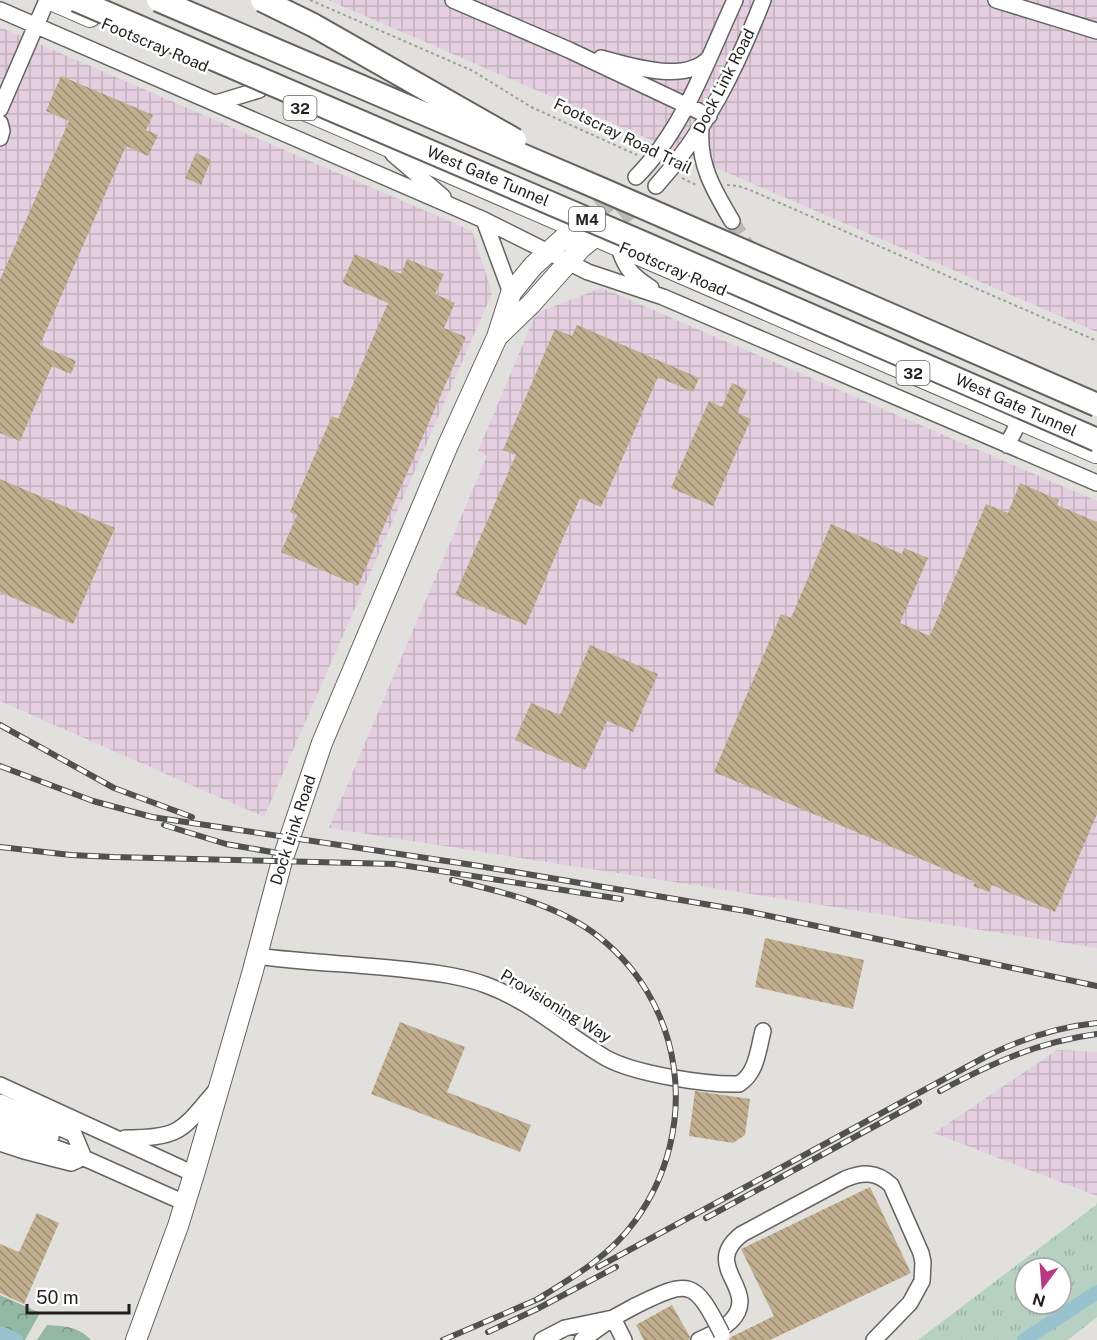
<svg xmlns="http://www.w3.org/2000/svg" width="1097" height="1340" viewBox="0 0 1097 1340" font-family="'Public Sans',sans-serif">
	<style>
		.industrial { fill: url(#industrial-grid) }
		.grass { fill: url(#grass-tufts); fill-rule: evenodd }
		.forest { fill: url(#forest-crowns) }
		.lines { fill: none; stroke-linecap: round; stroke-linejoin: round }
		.canal { stroke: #98c3ce; stroke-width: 14 }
		.building { fill: url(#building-back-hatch) }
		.minor-tunnel { stroke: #bab9b6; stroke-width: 15; stroke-dasharray: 15 8; stroke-linecap: butt }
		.major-tunnel { stroke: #bab9b6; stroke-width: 20; stroke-dasharray: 20 10; stroke-linecap: butt }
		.minor-casing { stroke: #656360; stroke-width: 18 }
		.major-casing { stroke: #656360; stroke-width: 22 }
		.path { stroke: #9f9e9b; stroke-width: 2; stroke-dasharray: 3 3; stroke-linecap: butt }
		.minor { stroke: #fff; stroke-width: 15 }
		.major { stroke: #fff; stroke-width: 20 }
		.rail-casing { stroke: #525150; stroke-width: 6 }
		.rail { stroke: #fff; stroke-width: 4; stroke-dasharray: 11; stroke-linecap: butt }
		.minor-bridge-casing { stroke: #656360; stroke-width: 18; stroke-linecap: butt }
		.highway-bridge-casing { stroke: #656360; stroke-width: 26; stroke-linecap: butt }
		.minor-bridge { stroke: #fff; stroke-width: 15 }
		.highway-bridge { stroke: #fff; stroke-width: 22 }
		.labels { text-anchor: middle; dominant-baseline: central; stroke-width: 5; stroke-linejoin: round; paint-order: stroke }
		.shield { fill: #fff; stroke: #636262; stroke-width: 1.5 }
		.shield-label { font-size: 15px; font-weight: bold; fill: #201f1e }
		.street-label { font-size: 16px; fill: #201f1e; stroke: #fff }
	</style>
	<defs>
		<pattern id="industrial-grid" width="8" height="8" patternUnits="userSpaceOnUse" patternTransform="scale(1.5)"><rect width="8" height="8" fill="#e3cfdf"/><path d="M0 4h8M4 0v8" fill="none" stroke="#c2b1bf"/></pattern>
		<pattern id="grass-tufts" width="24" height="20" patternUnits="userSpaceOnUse" patternTransform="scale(1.5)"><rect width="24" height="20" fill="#b6d1c1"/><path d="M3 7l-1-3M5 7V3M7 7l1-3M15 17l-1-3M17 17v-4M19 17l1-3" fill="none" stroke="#9cb3a5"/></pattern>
		<pattern id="forest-crowns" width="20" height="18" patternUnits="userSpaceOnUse" patternTransform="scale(1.5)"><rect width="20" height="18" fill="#94b7a3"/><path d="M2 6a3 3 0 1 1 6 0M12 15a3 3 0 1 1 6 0" fill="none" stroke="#789484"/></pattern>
		<pattern id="building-back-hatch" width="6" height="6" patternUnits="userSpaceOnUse" patternTransform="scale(1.5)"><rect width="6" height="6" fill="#c0ae8e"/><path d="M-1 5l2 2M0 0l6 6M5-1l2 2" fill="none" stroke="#9c8d73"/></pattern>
	</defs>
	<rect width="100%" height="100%" fill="#e1e0dc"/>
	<path class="industrial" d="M328 0H1097V332L714 167Z
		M0 27 472 231 492 293 264 817 0 701Z
		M602 288 1097 501V948L329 828 487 456 478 451 536 313Z
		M1057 1050 1097 1052V1196L934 1133Z"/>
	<path class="grass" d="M1097 1202V1317L1068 1340H918L1096 1205ZM1025 1268H1061V1304H1025Z"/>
	<path class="forest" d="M0 1295 40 1313 25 1340H0Z
		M47 1325C65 1326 79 1327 91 1340H37Z"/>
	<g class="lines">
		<path class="canal" d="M0 1333 16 1340
			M1024 1340 1097 1292"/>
	</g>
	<path class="building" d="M61 76 153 115 146 130 158 135 148 156 126 146 40 345 76 361 71 374 52 366 20 441 0 433V280L69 121 46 111Z
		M196 153 211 160 201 185 185 178Z
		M355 254 401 274 407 259 444 274 435 294 455 303 444 328 466 337 358 586 281 552 297 515 290 512 332 416 338 419 388 303 342 283Z
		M577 325 699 378 693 392 658 377 601 507 580 498 526 625 455 595 516 455 503 450 555 329 572 336Z
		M732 383 747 390 737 413 751 419 713 506 671 488 709 401 722 407Z
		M0 479 115 528 73 624 0 592Z
		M1020 483 1059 500 1057 505 1097 522V814L1055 912 992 885 989 892 973 886 975 882 714 772 781 614 791 618 831 524 902 554 904 548 928 558 900 623 930 636 986 504 1008 513Z
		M590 645 658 674 633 732 607 721 585 770 515 740 531 703 560 715Z
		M765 938 864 960 853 1009 755 987Z
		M400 1022 465 1047 447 1092 531 1125 520 1152 371 1094Z
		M695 1091 750 1099 745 1135 733 1143 689 1136Z
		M870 1187 911 1273 770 1340H729L731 1337 774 1316 741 1249Z
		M37 1213 59 1223 24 1304 0 1293V1244L19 1252Z
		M672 1305 690 1337 689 1340H644L636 1325Z"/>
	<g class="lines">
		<path class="minor-tunnel" d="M732 221 748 247"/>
		<path class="major-tunnel" d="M576 227 622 190
			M597 235 642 199"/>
		<g class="minor-casing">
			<path id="minor" d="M453 0 569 50 709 116
				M996 0 1097 31
				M0 10 484 220 588 272 663 297 1097 483
				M601 58C631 66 685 84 709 58
				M216 103 259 90
				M0 109 47 0
				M0 123 2 131 0 138
				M701 129C698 165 715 192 732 221
				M393 154 443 197
				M636 177C684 129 707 60 735 0
				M656 186C706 131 736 69 763 0
				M484 220 511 293
				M618 245C625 268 631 275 651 288
				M1007 445 1020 420
				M257 956C308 963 359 964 410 970 436 973 462 976 486 985 531 1001 566 1035 606 1058 635 1074 706 1085 739 1084 757 1073 758 1050 763 1031
				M0 1085 194 1174
				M0 1102 74 1134 84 1158
				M0 1116 51 1137
				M0 1128 84 1158 185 1203
				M125 1138C182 1138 182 1130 217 1089
				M0 1143 24 1151 71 1163 78 1160
				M613 1318 624 1340
				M542 1340 565 1328 613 1318
				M582 1340 613 1318 635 1306
				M699 1340C710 1335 722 1330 731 1321 762 1289 699 1267 742 1234L845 1179C862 1172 876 1171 891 1185L921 1253 923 1262 922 1281 910 1303 874 1340"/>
		</g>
		<g class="major-casing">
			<path id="major" d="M51 0 90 17
				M304 110 1096 453
				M499 335 531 304 581 248 597 235
				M136 1340 178 1226 194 1174 252 974 282 861 322 743 448 445 497 337 511 293 533 266 576 227"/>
		</g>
		<path class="path" d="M310 0 473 71 531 107 637 155
			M682 178 696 185
			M727 185 738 186 750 190 1097 341"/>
		<use href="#minor" class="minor"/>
		<use href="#major" class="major"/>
		<g class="rail-casing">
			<path id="rail" d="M0 725 114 788 192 817
				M0 766 93 801 152 817 473 865 746 911 1097 986
				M164 825 226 844 283 854
				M0 847 71 855 113 857 395 864 621 899
				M452 880C499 891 551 903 591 931 686 999 702 1129 635 1221 610 1256 572 1278 536 1300
				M940 1091C992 1063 1038 1042 1097 1034
				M706 1218 919 1102
				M598 1267 985 1057C1021 1039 1057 1027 1097 1023
				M488 1332 537 1309 616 1267
				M443 1340 543 1297"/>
		</g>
		<use href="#rail" class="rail"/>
		<g class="minor-bridge-casing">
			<path id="minor-bridge" d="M635 1306C690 1279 694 1279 722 1334"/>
		</g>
		<g class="highway-bridge-casing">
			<path id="highway-bridge" d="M76 0 648 245 1097 440
				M158 0 601 189 1097 405
				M262 0 313 25 515 140"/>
		</g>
		<use href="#minor-bridge" class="minor-bridge"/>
		<use href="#highway-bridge" class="highway-bridge"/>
	</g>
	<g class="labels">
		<g class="shield">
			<rect x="283.5" y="96" width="33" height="24" rx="4.5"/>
			<rect x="569" y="207" width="36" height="24" rx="4.5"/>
			<rect x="896.5" y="361" width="33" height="24" rx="4.5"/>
		</g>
		<g class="shield-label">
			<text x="300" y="108">32</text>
			<text x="587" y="219">M4</text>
			<text x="913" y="373">32</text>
		</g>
		<g class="street-label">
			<text transform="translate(155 45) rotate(23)">Footscray Road</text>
			<text transform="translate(724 81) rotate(-63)">Dock Link Road</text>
			<text transform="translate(623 136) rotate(26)">Footscray Road Trail</text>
			<text transform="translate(488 176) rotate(23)">West Gate Tunnel</text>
			<text transform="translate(673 269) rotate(23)">Footscray Road</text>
			<text transform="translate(1016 405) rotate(24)">West Gate Tunnel</text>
			<text transform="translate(293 830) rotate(-72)">Dock Link Road</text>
			<text transform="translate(556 1006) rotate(31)">Provisioning Way</text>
		</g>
	</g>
	<g transform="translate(1043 1286) rotate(196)"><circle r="28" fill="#ffffff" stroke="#a6a5a5" stroke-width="1.5"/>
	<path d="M0-4.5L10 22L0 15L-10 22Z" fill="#b93883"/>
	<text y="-9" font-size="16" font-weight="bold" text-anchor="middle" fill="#201f1e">N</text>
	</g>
	<path d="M27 1304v9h102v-9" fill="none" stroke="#201f1e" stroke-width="3"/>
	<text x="36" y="1304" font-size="18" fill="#201f1e" stroke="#ffffff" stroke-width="4.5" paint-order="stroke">50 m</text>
</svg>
